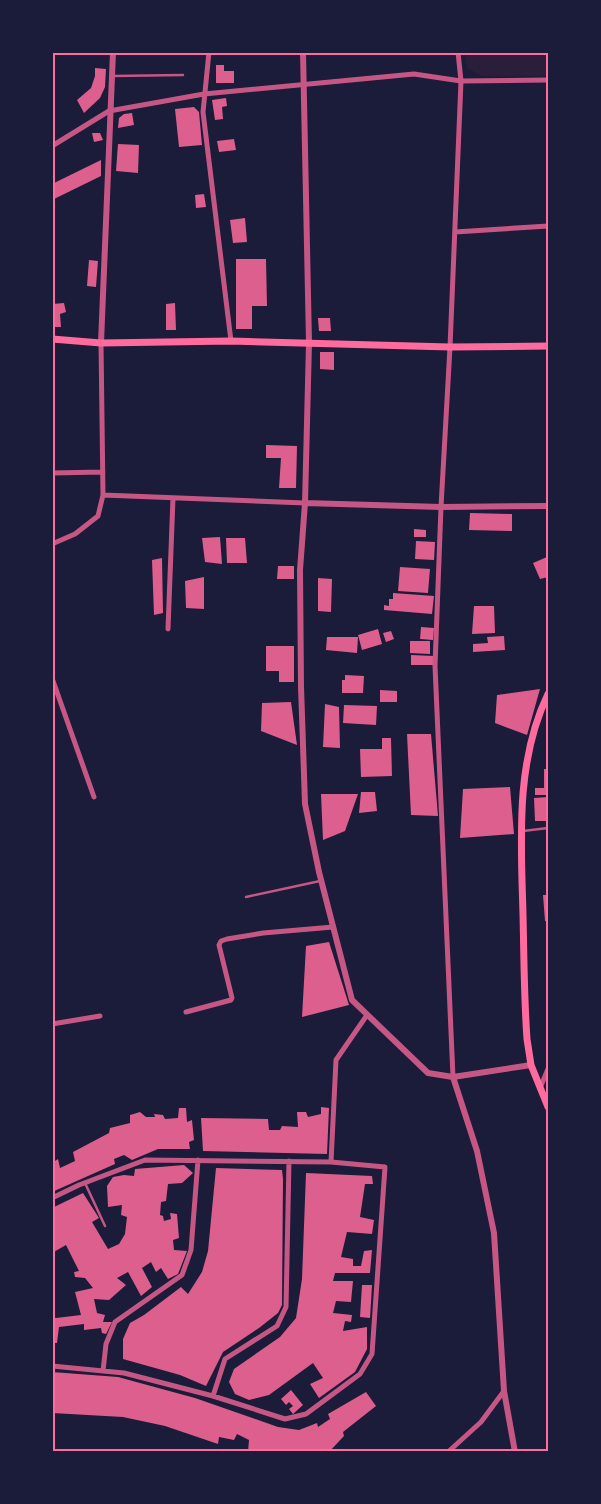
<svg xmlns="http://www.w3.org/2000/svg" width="601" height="1504" viewBox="0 0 601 1504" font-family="Signika,sans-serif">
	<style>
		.green { fill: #2a1e3b }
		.building { fill: #dd5f8e }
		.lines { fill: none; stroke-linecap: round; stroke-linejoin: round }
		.service { stroke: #c65784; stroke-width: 2.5 }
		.minor { stroke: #c65784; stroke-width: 5 }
		.tertiary { stroke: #c65784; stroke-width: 6 }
		.secondary { stroke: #ff6b9d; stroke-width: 7 }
		.neatline { fill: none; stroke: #ff6b9d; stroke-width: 2 }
	</style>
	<rect width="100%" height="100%" fill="#1b1b3a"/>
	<path class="green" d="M465 53H548V76H481L467 68Z"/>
	<path class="building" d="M216 65H224V71H234V83H216Z
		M95 68 106 69 105 87 100 98 84 113 77 100 91 88 95 76Z
		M226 98 227 106 222 107 223 119 215 120 212 100Z
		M194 107 199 112 202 145 179 147 175 109Z
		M132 113 134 125 118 128 119 118 124 114Z
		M92 133H100L103 140 94 142Z
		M234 139 236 150 219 152 217 141Z
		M118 144 139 145 138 173 116 171Z
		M101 160V176L52 200V184Z
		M204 194 206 207 196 208 195 195Z
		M245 218 247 242 233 243 230 220Z
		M236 259H266L267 306H252V329H236Z
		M89 260 98 261 96 287 87 286Z
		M64 303 66 312 60 314 61 327H52V304Z
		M175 303 176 330H166V304Z
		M318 318H330L331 331H319Z
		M320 352H334V370L320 369Z
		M266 445 297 446 296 488H279L281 458H266Z
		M470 513 512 514V531L469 530Z
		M414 529 426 530V537H414Z
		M220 537 222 564 205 562 202 538Z
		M226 538H245L247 563H227Z
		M416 541 435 542 434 560 415 559Z
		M547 557 548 577 540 579 533 563Z
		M162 558 163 613 154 615 152 560Z
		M278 566H294V579H277Z
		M400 567 430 569 428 593 398 591Z
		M204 577V609L186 608 185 581Z
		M318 578 332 579 331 612 318 611Z
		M393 593 434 596 432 614 384 610V605L389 606V599H393Z
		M474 606H494L495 633 472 634Z
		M421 627 434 628 433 640 420 639Z
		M378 629 382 644 362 650 358 635Z
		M391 631 394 639 386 642 383 633Z
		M504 636 505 650 473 652V644L488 643 487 637Z
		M327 637H358L357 653 326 650Z
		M410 641H430V654L410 653Z
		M266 646H294V682H279V671H266Z
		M411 655 434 656 433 665H411Z
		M345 675 364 676 363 693H342V680H345Z
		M540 689 527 735 495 723 497 695Z
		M380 690 397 691V702H380Z
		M291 702 297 745 261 731 262 703Z
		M325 704 339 707 340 748 323 747Z
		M344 705 377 706 376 725 343 723Z
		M407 734H431L438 816 411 815Z
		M382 738H391L392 776 361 777 360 749H382Z
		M544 769H548V795H535V788H544Z
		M510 787 514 834 460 838 463 789Z
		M361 792H375L377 811 359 813Z
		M321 794H358L345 831 323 840Z
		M548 797V821H535L534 798Z
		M543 895H548V921H545Z
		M329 942 349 1005 302 1017 306 946Z
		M321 1107 329 1108 327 1154 203 1151 201 1118 268 1119 269 1130H280L282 1126 298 1127 297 1112H306L308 1117 321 1114Z
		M179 1108H186L187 1122 192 1120 194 1140 189 1142 190 1149H158L132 1160 124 1155 114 1159 115 1164 52 1192V1163L58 1159 60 1168 75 1161 73 1152 109 1133 110 1128 130 1123V1115L140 1112 146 1117H155L154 1114 163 1115 165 1119 178 1118Z
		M184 1165 193 1173 182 1183 168 1184 166 1201 161 1202 160 1215 163 1216 164 1221 171 1219 170 1213 177 1214 179 1238 173 1240 174 1250 187 1251 178 1274 168 1279 161 1268 156 1272 151 1262 142 1268 152 1287 141 1296 128 1272 117 1278 126 1285 109 1300 94 1299 97 1313 105 1315 103 1322H112L106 1334 102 1333 101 1328 84 1330V1324L59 1327 57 1343H52V1317L56 1318 81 1315 75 1292 93 1288 85 1278 75 1277 74 1272 79 1271 66 1245 52 1253V1208L83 1193 99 1218 92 1222 108 1249 119 1244 125 1234 127 1217 121 1215 122 1205 108 1207 107 1186 113 1177 124 1175 134 1176 135 1169Z
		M216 1168 282 1170 283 1179 282 1305 278 1313 259 1328 223 1352 206 1386 180 1375 123 1359V1339L130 1323 144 1315 181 1287 188 1294 202 1272 208 1251Z
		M306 1173 372 1176 373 1184H365L360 1217 374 1220 372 1234 347 1232 341 1257 353 1259V1266H361L364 1251 372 1250 370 1273H335L333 1281H353L351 1302 336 1301 333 1313 352 1315 351 1322 345 1321 343 1331 367 1327V1349L355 1372 319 1398 310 1384 323 1378 313 1363 269 1395 249 1400 235 1394 229 1382 234 1369 280 1337 296 1318 302 1279Z
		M362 1285H372L370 1318 360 1317Z
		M52 1372 118 1377 195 1398 278 1427 299 1430 317 1423 318 1427 330 1419 328 1414 366 1392 376 1406 343 1432 344 1436 329 1452H248L249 1440 237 1434 234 1440 219 1437 218 1444 165 1426 123 1417 52 1413Z
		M291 1390 303 1405 293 1414 289 1409 293 1406 289 1402 286 1405 281 1399Z"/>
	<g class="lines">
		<path class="service" d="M113 76 183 75
			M523 831 548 828
			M246 897 320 881
			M85 1183 105 1226"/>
		<path class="minor" d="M209 52 203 112 231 341
			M52 146 109 111 204 94 414 74 461 81 548 80
			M455 232 548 226
			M52 473 103 472
			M103 495 305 503
			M52 544 75 534 98 516 103 495 101 343
			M168 629 173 498
			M52 678 94 797
			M186 1012 231 1000 232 998 219 945 221 941 227 939 263 933 333 927
			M52 1024 100 1016
			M453 1077 435 666 441 507 450 347 461 81 458 52
			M540 1088 548 1069
			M331 1162 336 1060 367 1015
			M52 1198 79 1185 145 1160 331 1162 385 1167 372 1354 360 1374 306 1414 285 1419 213 1396 124 1373 52 1366
			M103 1371 106 1344 115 1322 182 1275 191 1250 198 1160
			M213 1396 225 1359 277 1326 286 1307 289 1161
			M448 1452 481 1422 504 1391"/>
		<path class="tertiary" d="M303 52 309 343 305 503 300 570 301 686 305 804 319 872 352 1000 428 1073 453 1077 531 1065
			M101 343 113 52
			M305 503 441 507 548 506
			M453 1077 477 1151 494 1233 504 1391 515 1452"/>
		<path class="secondary" d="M52 339 101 343 231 341 450 347 548 346
			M548 694C515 762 521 841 523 914 524 956 524 998 527 1039L531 1065 548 1107"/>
	</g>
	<rect width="601" height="1504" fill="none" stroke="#1b1b3a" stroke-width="108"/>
	<rect x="54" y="54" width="493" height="1396" class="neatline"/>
</svg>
